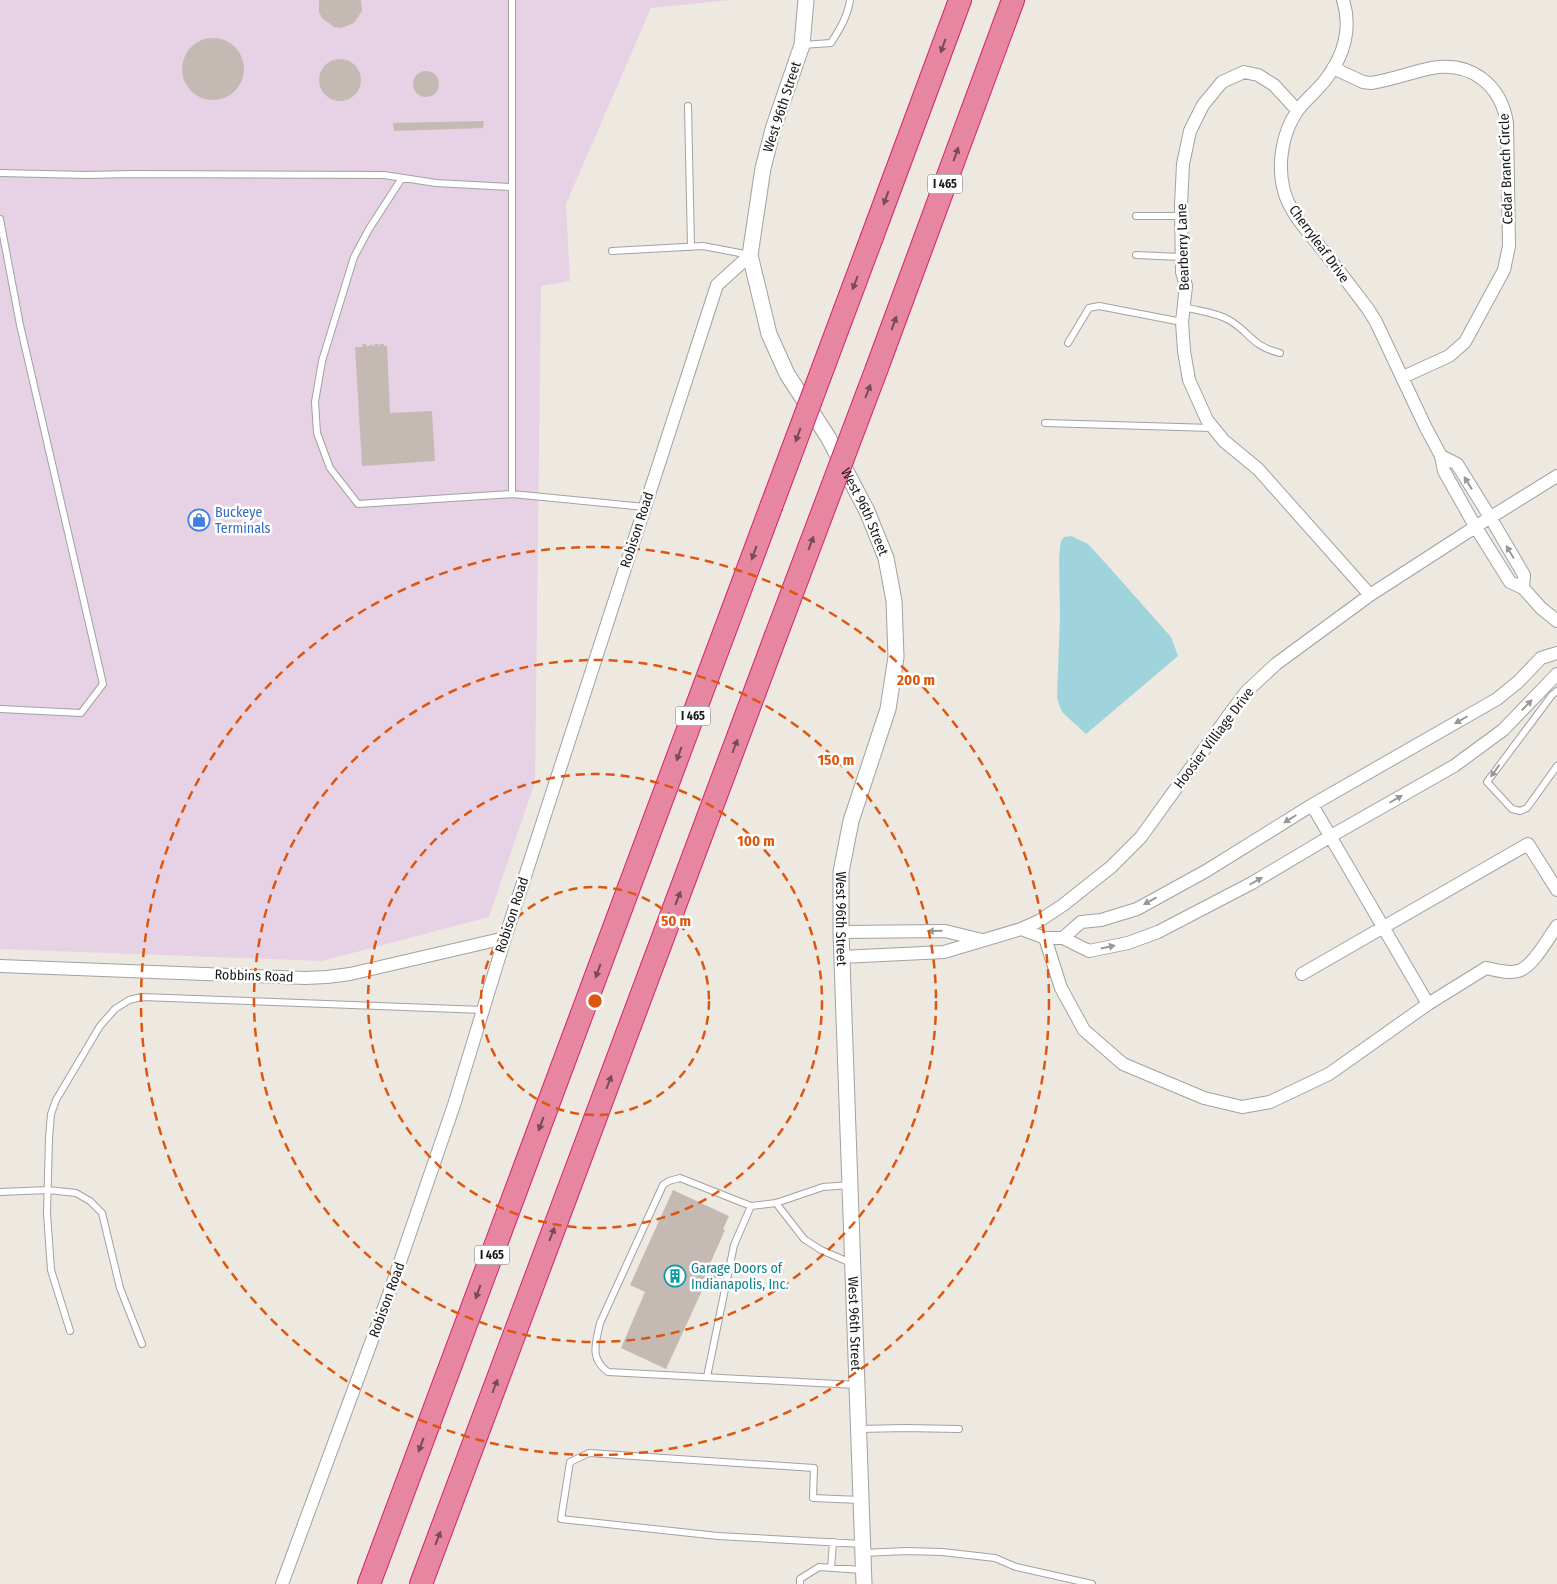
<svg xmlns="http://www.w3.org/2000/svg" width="1557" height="1584" viewBox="0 0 1557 1584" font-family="'Fira Sans Condensed',sans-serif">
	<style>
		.industrial { fill: #e6d2e4 }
		.water { fill: #9fd4dc }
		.building { fill: #c5b9b4 }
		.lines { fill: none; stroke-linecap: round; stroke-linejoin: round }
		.service-casing { stroke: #a2a2a2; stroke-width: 8 }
		.minor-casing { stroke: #a2a2a2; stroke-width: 14 }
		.tertiary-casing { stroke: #a2a2a2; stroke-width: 17 }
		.motorway-casing { stroke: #d72171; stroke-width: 24 }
		.service { stroke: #fff; stroke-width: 6 }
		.minor { stroke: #fff; stroke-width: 12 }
		.tertiary { stroke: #fff; stroke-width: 15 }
		.motorway { stroke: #e786a1; stroke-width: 22 }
		.motorway-bridge-casing { stroke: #d72171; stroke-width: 24; stroke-linecap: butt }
		.motorway-bridge { stroke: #e786a1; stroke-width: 22 }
		.oneway { fill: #774b57 }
		.oneway2 { fill: #989898 }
		.ring { fill: none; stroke: #de560d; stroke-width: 2.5; stroke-dasharray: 9 6 }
		.labels { text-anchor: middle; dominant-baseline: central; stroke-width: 5; stroke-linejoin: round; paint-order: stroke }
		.shield { fill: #fff; stroke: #5f5f5f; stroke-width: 1 }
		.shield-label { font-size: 12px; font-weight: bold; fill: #1b1b1b }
		.street-label { font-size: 14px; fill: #1b1b1b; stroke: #fff }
		.shop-label { font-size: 14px; fill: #366cbe; stroke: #fff; text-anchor: start }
		.culture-label { font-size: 14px; fill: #0d838f; stroke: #fff; text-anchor: start }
		.centre { fill: #de560d; stroke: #fff; stroke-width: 2.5 }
		.ring-label { font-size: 15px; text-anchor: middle; font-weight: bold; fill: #de560d; stroke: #fff; stroke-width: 5; stroke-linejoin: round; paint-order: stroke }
	</style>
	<rect width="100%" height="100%" fill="#ede8e0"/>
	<path class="industrial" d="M0 0H730L651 8 566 204 570 281 541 286 535 782 489 917 322 961 0 949Z"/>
	<path class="water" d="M1071 536 1088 544 1109 567 1171 637 1178 656 1086 734 1062 712 1057 698 1060 618 1059 556 1061 541 1064 537Z"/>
	<path class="building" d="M319 0H361L362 11 354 23 341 28 334 27 322 18 319 12Z
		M182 69a31 31 0 1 1 62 0a31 31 0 1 1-62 0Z
		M319 80a21 21 0 1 1 42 0a21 21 0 1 1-42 0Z
		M413 84a13 13 0 1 1 26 0a13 13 0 1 1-26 0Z
		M484 121 483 128 394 131 393 123Z
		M362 344H366L367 347 372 344V346H374V344H379L378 346H380V344H384V346H387L390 413 432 411 435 461 362 466 355 347H363Z
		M673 1190 729 1216 723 1229 725 1230 709 1266 719 1270 713 1285 706 1282 666 1369 621 1348 645 1292 630 1285Z"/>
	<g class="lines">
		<g class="service-casing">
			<path id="service" d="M802 45 831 43C839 30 848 16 850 0
				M688 106 691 247
				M0 173 87 175 132 174 384 175 436 183 512 187V494L645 507
				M402 178 369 229 354 257 322 361 315 402 317 433 330 468 358 504 512 494
				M512 187V0
				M1136 216H1181
				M0 219 20 325 103 684 81 713 0 709
				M612 251 703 246 750 255
				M1136 255 1181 257
				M1184 307C1198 311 1215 312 1229 320 1250 332 1251 346 1280 353
				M1068 343 1089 308 1099 306 1182 322
				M1045 423 1212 428
				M1557 691 1552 695 1487 782 1512 809 1520 811 1527 808 1557 766
				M850 1185 823 1187 776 1203 751 1206 680 1178 669 1181 663 1185 600 1323C596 1343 589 1358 608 1372L856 1385
				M0 1192 48 1190 76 1193 90 1201 102 1213 120 1288 142 1344
				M776 1203 804 1239 821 1250 851 1263
				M70 1331 51 1270 47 1213 49 1138 51 1114 56 1100 100 1026 115 1009 129 1000 142 997 483 1010
				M707 1377 734 1245 751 1206
				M859 1429 905 1428 959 1429
				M860 1500 813 1498 814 1468 589 1453 570 1462 561 1519 718 1536 862 1544
				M863 1553 906 1551 942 1552 995 1558 1016 1567 1092 1584
				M831 1568 833 1542
				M800 1584V1579L819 1567 862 1570"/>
		</g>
		<g class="minor-casing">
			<path id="minor" d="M1343 0C1352 28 1344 56 1326 79 1318 90 1306 99 1298 110 1282 132 1277 165 1284 191 1290 213 1307 230 1321 248 1337 268 1352 288 1368 309L1376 322 1425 426 1441 456 1444 471 1475 526 1510 582 1523 588 1541 608 1557 621
				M1333 68 1363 82 1371 83C1392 80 1411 72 1432 68 1471 61 1501 85 1507 123L1509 246 1504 270 1465 342 1449 356 1403 377
				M1297 110 1274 85 1258 75 1244 72 1222 82 1203 105 1190 131 1183 164 1181 205 1182 272 1186 286 1182 322 1184 351 1189 380 1207 420 1224 441 1258 469 1370 595
				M1441 456 1457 464 1490 517 1524 575 1523 588
				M1021 929 1045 938H1063L1089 951 1128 943 1158 932 1252 883 1331 836 1454 766 1503 730 1557 674
				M841 932 945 931 982 940
				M1045 938 1061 988 1084 1030 1123 1064 1204 1098 1242 1107 1270 1102 1329 1074 1428 1004 1312 805
				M1063 938 1081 922 1101 920 1137 909 1206 871 1312 805 1497 699 1518 682 1541 658 1557 653
				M841 957 944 952 1021 929 1039 921 1063 905 1111 867 1141 837 1231 712 1247 691 1276 664 1370 595 1483 522 1557 476
				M0 966 305 978 327 977 350 974 505 938
				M1302 974 1528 844 1557 890
				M1428 1004 1486 968C1497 970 1507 974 1518 971 1533 967 1548 938 1557 926
				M282 1584 389 1294 454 1105 505 938 717 285 750 255"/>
		</g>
		<g class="tertiary-casing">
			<g id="tertiary">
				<path id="s1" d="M806 0 802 45 773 129 763 168 750 255 769 334 787 374 828 437 867 511 886 558 894 601 896 657 888 709 851 821 841 872V932L864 1584"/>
			</g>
		</g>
		<g class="motorway-casing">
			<path id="motorway" d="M872 237 960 0
				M877 368 1013 0
				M369 1584 771 507
				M421 1584 775 638"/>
		</g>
		<use href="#service" class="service"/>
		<use href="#minor" class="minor"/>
		<use href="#tertiary" class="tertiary"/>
		<use href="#motorway" class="motorway"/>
		<g class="motorway-bridge-casing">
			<path id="motorway-bridge" d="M771 507 872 237
				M775 638 877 368"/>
		</g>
		<use href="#motorway-bridge" class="motorway-bridge"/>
	</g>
	<defs><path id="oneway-solid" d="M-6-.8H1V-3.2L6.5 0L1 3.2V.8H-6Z" transform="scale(1.25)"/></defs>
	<g class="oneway">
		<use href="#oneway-solid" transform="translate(943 46) rotate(110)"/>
		<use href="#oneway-solid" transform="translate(956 154) rotate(-70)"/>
		<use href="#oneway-solid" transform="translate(886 198) rotate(110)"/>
		<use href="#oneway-solid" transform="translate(855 283) rotate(111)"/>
		<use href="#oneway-solid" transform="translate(894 323) rotate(-70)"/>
		<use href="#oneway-solid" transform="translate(868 391) rotate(-69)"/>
		<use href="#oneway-solid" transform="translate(798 435) rotate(110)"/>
		<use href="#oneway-solid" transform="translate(811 543) rotate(-69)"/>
		<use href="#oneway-solid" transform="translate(754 553) rotate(110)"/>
		<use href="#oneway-solid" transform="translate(735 746) rotate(-69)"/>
		<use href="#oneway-solid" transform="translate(679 754) rotate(110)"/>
		<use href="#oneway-solid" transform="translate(678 898) rotate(-69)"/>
		<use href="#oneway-solid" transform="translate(598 971) rotate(110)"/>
		<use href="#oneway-solid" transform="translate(609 1082) rotate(-69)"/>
		<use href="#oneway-solid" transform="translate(541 1124) rotate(110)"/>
		<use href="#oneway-solid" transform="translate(552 1234) rotate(-69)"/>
		<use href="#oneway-solid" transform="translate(478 1292) rotate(110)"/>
		<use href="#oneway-solid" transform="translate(495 1386) rotate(-69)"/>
		<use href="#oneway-solid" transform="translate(421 1445) rotate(110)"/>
		<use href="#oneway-solid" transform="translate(438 1538) rotate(-69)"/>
	</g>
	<g class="oneway2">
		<use href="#oneway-solid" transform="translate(1468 483) rotate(-122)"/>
		<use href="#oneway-solid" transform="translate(1510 552) rotate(-121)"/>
		<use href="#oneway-solid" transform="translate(1527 705) rotate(-46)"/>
		<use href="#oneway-solid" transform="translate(1461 720) rotate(150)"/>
		<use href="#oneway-solid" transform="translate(1495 771) rotate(126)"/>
		<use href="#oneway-solid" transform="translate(1396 799) rotate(-30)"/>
		<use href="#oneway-solid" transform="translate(1290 819) rotate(148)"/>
		<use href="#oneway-solid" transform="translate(1256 881) rotate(-30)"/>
		<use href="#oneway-solid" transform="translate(1150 901) rotate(151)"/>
		<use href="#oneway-solid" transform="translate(935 931) rotate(179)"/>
		<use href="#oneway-solid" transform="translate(1108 947) rotate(-12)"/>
	</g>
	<g class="ring">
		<circle cx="595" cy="1001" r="114"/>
		<circle cx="595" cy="1001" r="227"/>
		<circle cx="595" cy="1001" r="341"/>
		<circle cx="595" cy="1001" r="454"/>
	</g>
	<defs>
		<g id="shop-ring" transform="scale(1.125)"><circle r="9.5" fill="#fff" stroke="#3f7fe0" stroke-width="1.5"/><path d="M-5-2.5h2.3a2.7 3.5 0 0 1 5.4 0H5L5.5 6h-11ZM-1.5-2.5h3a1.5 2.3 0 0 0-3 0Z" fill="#3f7fe0"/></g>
		<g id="building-ring" transform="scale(1.125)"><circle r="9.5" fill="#fff" stroke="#0f9aa8" stroke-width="1.5"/><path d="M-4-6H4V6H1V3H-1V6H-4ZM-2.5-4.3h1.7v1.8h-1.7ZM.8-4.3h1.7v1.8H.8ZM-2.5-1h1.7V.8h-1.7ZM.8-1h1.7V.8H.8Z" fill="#0f9aa8"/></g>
	</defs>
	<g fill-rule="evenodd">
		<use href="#shop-ring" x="199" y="520"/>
		<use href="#building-ring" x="675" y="1276"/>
	</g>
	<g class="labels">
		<g class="shield">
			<rect x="927.5" y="174.5" width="35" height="19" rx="4"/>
			<rect x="675.5" y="706.5" width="35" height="19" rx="4"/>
			<rect x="474.5" y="1245.5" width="35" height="19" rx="4"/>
		</g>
		<g class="shield-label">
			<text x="945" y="184">I 465</text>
			<text x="693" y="716">I 465</text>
			<text x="492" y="1255">I 465</text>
		</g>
		<g class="street-label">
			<text transform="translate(782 107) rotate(-72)">West 96th Street</text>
			<text transform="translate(1506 169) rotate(-92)">Cedar Branch Circle</text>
			<text transform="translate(1319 244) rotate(54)">Cherryleaf Drive</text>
			<text transform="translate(1183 247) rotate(-92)">Bearberry Lane</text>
			<text stroke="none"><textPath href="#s1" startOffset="546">West 96th Street</textPath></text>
			<text transform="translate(637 530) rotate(-72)">Robison Road</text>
			<text transform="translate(1214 738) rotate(-53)">Hoosier Villiage Drive</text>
			<text transform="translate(512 915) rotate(-72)">Robison Road</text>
			<text stroke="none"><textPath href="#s1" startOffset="966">West 96th Street</textPath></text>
			<text transform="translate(254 976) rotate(2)">Robbins Road</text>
			<text transform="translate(387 1300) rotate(-70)">Robison Road</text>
			<text stroke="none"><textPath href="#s1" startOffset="1371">West 96th Street</textPath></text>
		</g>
		<g class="shop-label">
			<text x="215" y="512">Buckeye<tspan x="215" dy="16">Terminals</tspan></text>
		</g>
		<g class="culture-label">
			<text x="691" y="1268">Garage Doors of<tspan x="691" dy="16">Indianapolis, Inc.</tspan></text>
		</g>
	</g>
	<circle cx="595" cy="1001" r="8" class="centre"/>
	<g class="ring-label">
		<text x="916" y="685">200 m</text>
		<text x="836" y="765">150 m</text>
		<text x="756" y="846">100 m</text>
		<text x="676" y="926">50 m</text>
	</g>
</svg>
